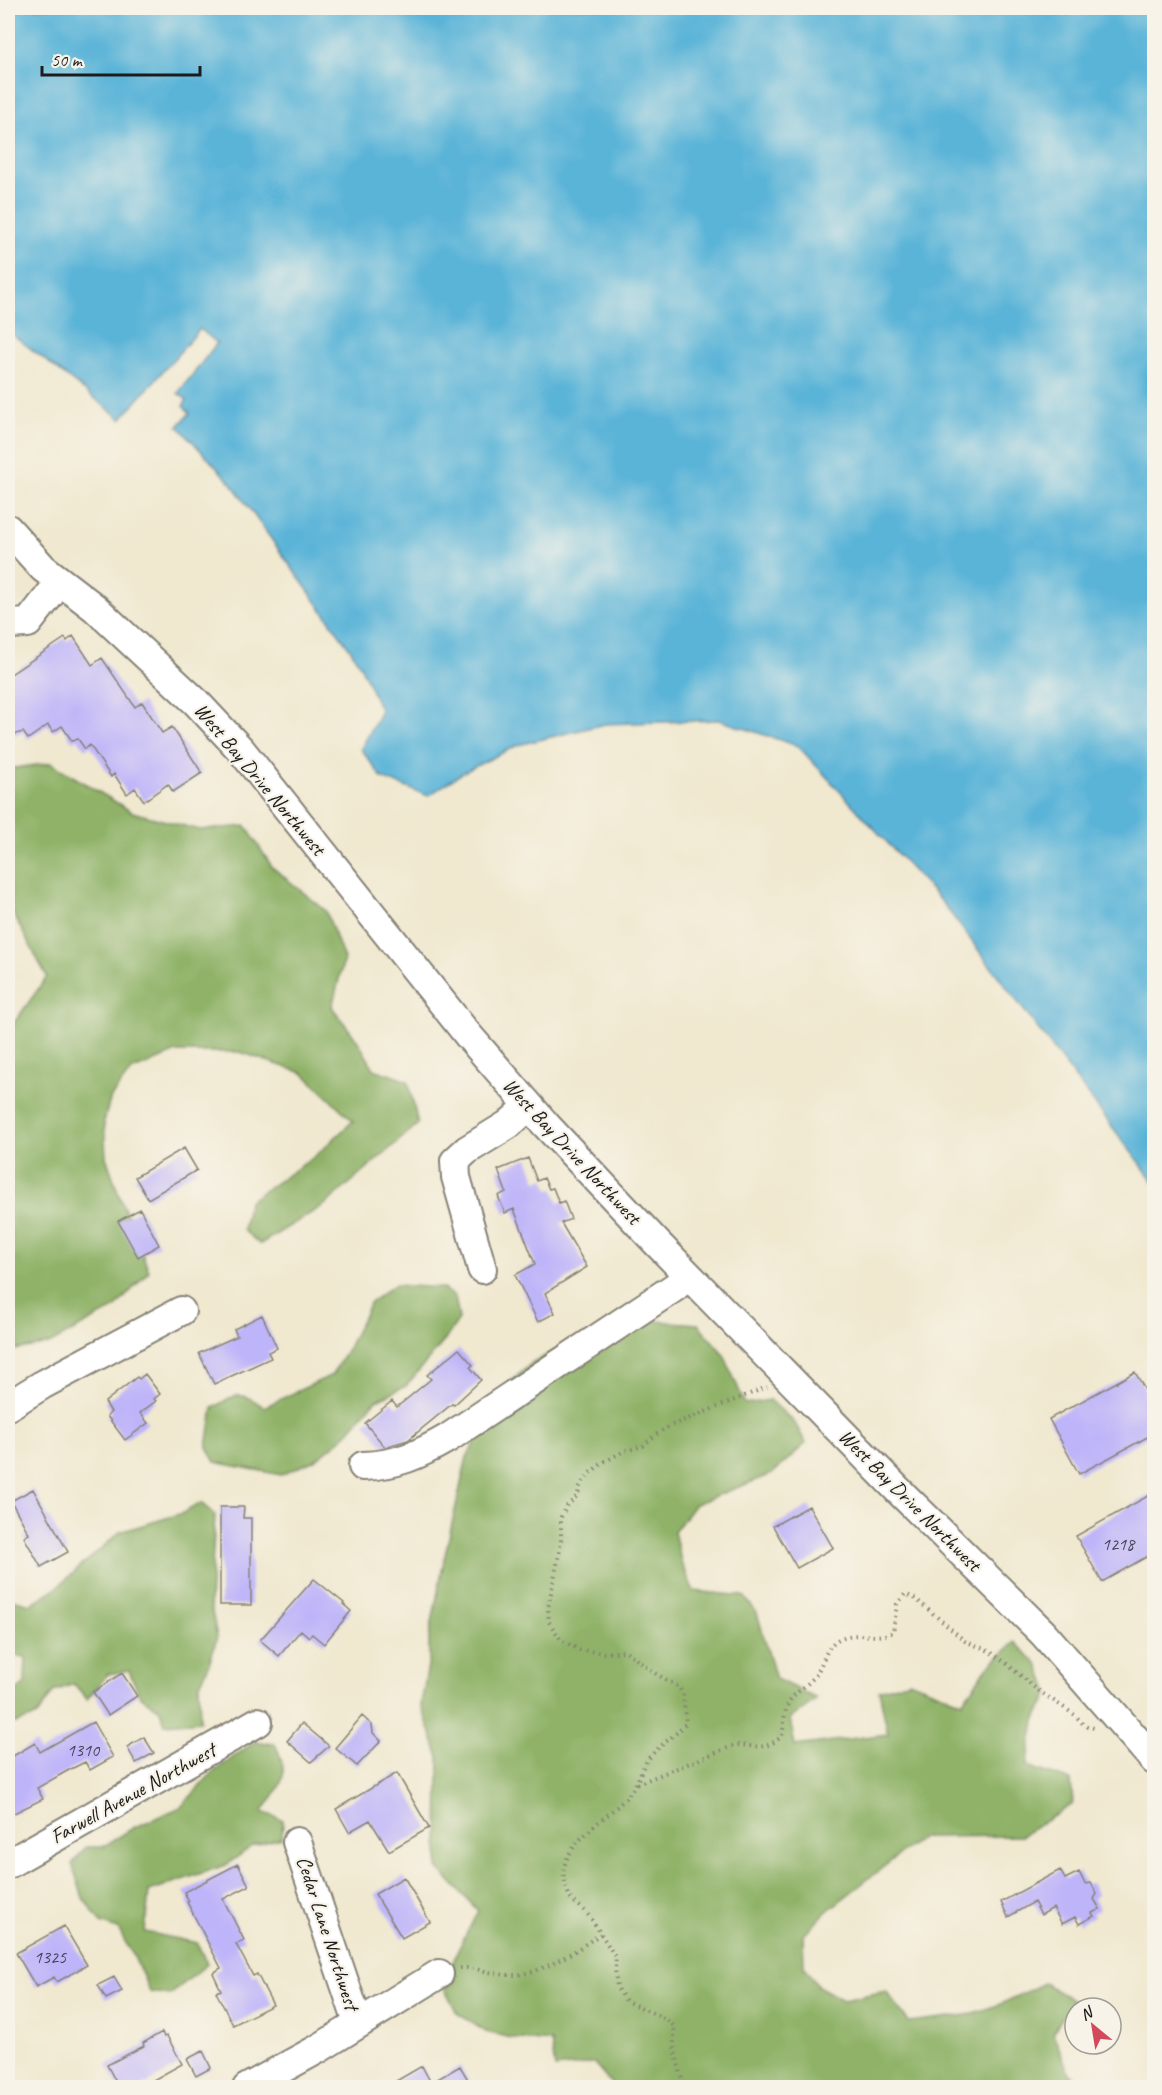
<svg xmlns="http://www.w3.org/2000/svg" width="1162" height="2095" viewBox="0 0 1162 2095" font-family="Caveat,sans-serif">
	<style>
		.forest { fill: #8fb268; stroke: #566742; stroke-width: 1.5 }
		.water { fill: #5ab4d8; stroke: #3b687a; stroke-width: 1.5 }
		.building { fill: #beb4f9 }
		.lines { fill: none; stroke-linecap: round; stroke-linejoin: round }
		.minor-casing { stroke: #868276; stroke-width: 32 }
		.path { stroke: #868276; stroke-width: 4; stroke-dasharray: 1.5 4.5; stroke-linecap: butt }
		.minor { stroke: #fff; stroke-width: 28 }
		.labels { text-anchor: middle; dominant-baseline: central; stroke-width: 4.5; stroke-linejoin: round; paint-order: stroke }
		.number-label { font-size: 18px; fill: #444253 }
		.street-label { font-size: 21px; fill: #1c1c1c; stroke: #f7f3e8 }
	</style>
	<rect width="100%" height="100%" fill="#f7f3e8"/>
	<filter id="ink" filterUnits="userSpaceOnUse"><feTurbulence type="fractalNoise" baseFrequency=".0167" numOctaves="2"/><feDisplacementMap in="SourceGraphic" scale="12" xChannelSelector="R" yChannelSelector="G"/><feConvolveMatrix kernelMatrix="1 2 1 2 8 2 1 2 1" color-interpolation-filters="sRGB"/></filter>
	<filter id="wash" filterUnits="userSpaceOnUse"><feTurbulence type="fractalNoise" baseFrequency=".008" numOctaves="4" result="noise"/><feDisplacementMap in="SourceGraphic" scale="24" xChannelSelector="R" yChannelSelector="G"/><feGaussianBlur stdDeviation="1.35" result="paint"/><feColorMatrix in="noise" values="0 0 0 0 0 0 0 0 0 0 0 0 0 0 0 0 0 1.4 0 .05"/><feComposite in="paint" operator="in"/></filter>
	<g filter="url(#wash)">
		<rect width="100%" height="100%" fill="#f0e8cf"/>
		<path class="forest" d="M51 763 132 812 200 830 246 826 272 867 326 911 344 959 332 1007 357 1040 374 1069 408 1081 418 1124 326 1204 260 1244 243 1230 249 1201 314 1157 353 1121 303 1073 240 1052H176L131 1071 111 1097 104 1120 106 1157 119 1195 149 1271 115 1308 49 1344 8 1351V1031L47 977 12 912 8 915V769Z
			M394 1285 442 1288 455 1297 459 1319 444 1341 406 1386 375 1401 344 1437 315 1460 281 1475 215 1462 207 1447 213 1408C237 1393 240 1390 264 1407L332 1375 347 1350 370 1303Z
			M655 1321 698 1324 724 1355 745 1404 770 1400 794 1422 806 1443 772 1474 695 1504 674 1532 682 1565 694 1591 744 1596 757 1613 776 1679 817 1699 790 1719 795 1746 888 1734 879 1690 909 1681 962 1702 987 1668 1015 1642 1039 1666 1049 1693 1035 1721 1027 1766 1071 1781 1073 1804 1021 1836 922 1837 827 1911 803 1936 804 1967 818 1986 843 2000 886 1991 909 2022 967 2015 1001 2004 1044 1983 1073 2000 1053 2033 1069 2073 1083 2087H614L594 2063 555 2068 551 2042 511 2038 486 2032 457 2013 444 1987 457 1952 478 1911 438 1868 439 1757 421 1704 429 1660V1638L445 1555 467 1457 505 1387 533 1362 584 1337 607 1340Z
			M201 1503 215 1515 210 1602 217 1637 209 1665 199 1686 200 1721 165 1724 160 1710 140 1696 129 1671 108 1674 87 1699 74 1684 54 1691 37 1716 16 1723H8V1698L25 1684 26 1657 8 1655V1598L31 1604 55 1589 120 1532 183 1513Z
			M254 1742 275 1744C291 1777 282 1784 262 1812L283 1820 282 1838 254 1845 226 1865 149 1891 145 1932 197 1943 207 1964 170 1995 150 1992 135 1959 118 1929 101 1923 83 1898 72 1864 86 1847H103L133 1828 181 1807 212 1773Z"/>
		<path class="water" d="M8 8H1154V1182L942 902 798 746 719 720 605 724 518 745 464 772 428 796 382 778 361 749 381 711 360 665 350 649 231 483 178 426 190 413 183 406 187 400 178 393 217 343 200 329 121 419 8 331Z"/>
		<g id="blocks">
			<path class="building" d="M73 636 92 665 102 658 135 707 142 702 162 733 172 727 202 773 173 792 168 784 144 801 135 788 127 794 114 774 111 777 90 745 85 749 78 739 72 741 62 726 53 732 48 725 28 739 23 732 8 736V676L65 638 67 641Z
				M184 1148 197 1170 148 1199 135 1177Z
				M528 1158 537 1181 544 1178 549 1189 553 1188 559 1203 564 1201 571 1219 561 1223 587 1267 545 1293 555 1313 538 1322 515 1275 535 1264 514 1209 505 1213 498 1196 506 1192 498 1170Z
				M140 1209 159 1245 138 1257 118 1221Z
				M262 1315 277 1348 268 1352 271 1358 214 1384 199 1353 237 1336 234 1329Z
				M459 1349 473 1365 470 1367 481 1380 454 1405 452 1404 408 1440 385 1447 365 1423 392 1401 397 1407 431 1379 427 1375Z
				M1135 1372 1155 1408V1433L1079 1474 1049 1419Z
				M145 1374 160 1394 154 1399 156 1401 140 1413 148 1423 125 1440 107 1416 111 1412 105 1402 137 1377 139 1379Z
				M33 1489 68 1552 41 1567 24 1537 29 1534 11 1501Z
				M1155 1492V1552L1102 1582 1076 1536Z
				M809 1506 833 1548 797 1568 773 1526Z
				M220 1507H244L243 1518H251V1605H220Z
				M314 1579 344 1603 343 1604 351 1611 324 1644 312 1634 309 1637 301 1630 279 1656 260 1640Z
				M122 1673 137 1696 108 1715 93 1692Z
				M362 1716 372 1725 373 1733 381 1741 357 1766 335 1748Z
				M93 1722 113 1757 90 1770 85 1762 69 1770 37 1788 43 1799 8 1816V1759L35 1743 40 1752Z
				M302 1723 329 1746 311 1762 287 1741Z
				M144 1737 154 1753 136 1763 127 1747Z
				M397 1773 429 1828 389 1851 370 1820 349 1832 336 1809Z
				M238 1864 249 1886 223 1899 244 1940 236 1944 253 1976 257 1974 273 2005 233 2025 216 1992 221 1990 213 1973 221 1968 187 1902 189 1901 184 1892Z
				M1060 1870 1065 1879 1079 1872 1085 1884 1091 1883 1097 1894 1094 1899 1100 1909 1092 1913 1094 1916 1079 1924 1075 1917 1062 1924 1053 1908 1041 1915 1034 1902 1008 1917 1001 1902Z
				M404 1877 430 1922 402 1938 375 1894Z
				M64 1926 87 1965 57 1982 54 1977 36 1987 16 1953Z
				M114 1977 122 1991 106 1999 98 1985Z
				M162 2032 164 2037 167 2036 182 2064 139 2088H119L107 2065 144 2046 143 2043Z
				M203 2051 211 2068 196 2076 187 2059Z
				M422 2066 431 2083 460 2066 473 2088H384Z"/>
		</g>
	</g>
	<g filter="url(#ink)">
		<use href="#blocks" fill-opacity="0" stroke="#868276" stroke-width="1.5"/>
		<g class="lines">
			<g class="minor-casing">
				<path id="minor" d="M8 529 43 568 95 608 196 702 241 750 468 1035 546 1125 655 1241 899 1491 1043 1633 1154 1760
					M8 624 28 623 60 582
					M482 1269 456 1177 455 1161 467 1150 509 1124 529 1106
					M8 1406 42 1385 181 1311
					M363 1466C396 1465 419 1455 448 1438L675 1287 688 1275
					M297 1842 358 2023
					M8 1864 258 1722
					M247 2088 318 2049 439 1974"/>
			</g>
			<path class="path" d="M637 1784 735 1745C756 1745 764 1752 782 1736 784 1725 784 1713 788 1704 794 1692 806 1687 814 1677 824 1665 824 1647 839 1639 857 1630 876 1641 893 1632L897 1604 905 1594 916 1599 965 1641 989 1651 1006 1663 1036 1689 1075 1715 1084 1725 1094 1728
				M601 1934 616 1958 615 1970 617 1988 626 2001 664 2018 674 2026V2046L684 2088
				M460 1968C476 1967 491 1974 507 1975 540 1977 574 1951 601 1934 596 1926 591 1918 585 1911 581 1907 575 1903 571 1899 567 1892 562 1876 564 1868 570 1837 611 1817 630 1793 639 1782 640 1770 649 1758 660 1744 675 1737 686 1723L683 1695 679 1687 651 1671 626 1651 605 1653 580 1650 561 1640 549 1622 548 1608 561 1545V1517L567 1506 578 1495 579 1488 584 1480 591 1472 604 1462 624 1451 643 1446 655 1435 670 1426 767 1387"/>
			<use href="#minor" class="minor"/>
		</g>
	</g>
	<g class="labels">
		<g class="number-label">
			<text x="1118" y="1544">1218</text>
			<text x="83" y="1750">1310</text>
			<text x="50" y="1957">1325</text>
		</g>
		<g class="street-label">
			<text transform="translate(260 779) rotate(50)">West Bay Drive Northwest</text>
			<text transform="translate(572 1151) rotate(47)">West Bay Drive Northwest</text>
			<text transform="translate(910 1500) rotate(45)">West Bay Drive Northwest</text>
			<text transform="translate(133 1793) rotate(-29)">Farwell Avenue Northwest</text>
			<text transform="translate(328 1933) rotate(72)">Cedar Lane Northwest</text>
		</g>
	</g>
	<rect width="1162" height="2095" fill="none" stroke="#f7f3e8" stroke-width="30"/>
	<g transform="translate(1093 2026) rotate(330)"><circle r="28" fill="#f7f3e8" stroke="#9f9d96" stroke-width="1.5"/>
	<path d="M0-4.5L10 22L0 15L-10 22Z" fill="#d1495b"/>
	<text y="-9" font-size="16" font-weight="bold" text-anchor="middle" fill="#1c1c1c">N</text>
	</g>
	<path d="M42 66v9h158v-9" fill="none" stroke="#1c1c1c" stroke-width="3"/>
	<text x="51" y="66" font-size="18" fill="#1c1c1c" stroke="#f7f3e8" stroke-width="4.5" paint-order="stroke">50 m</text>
</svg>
